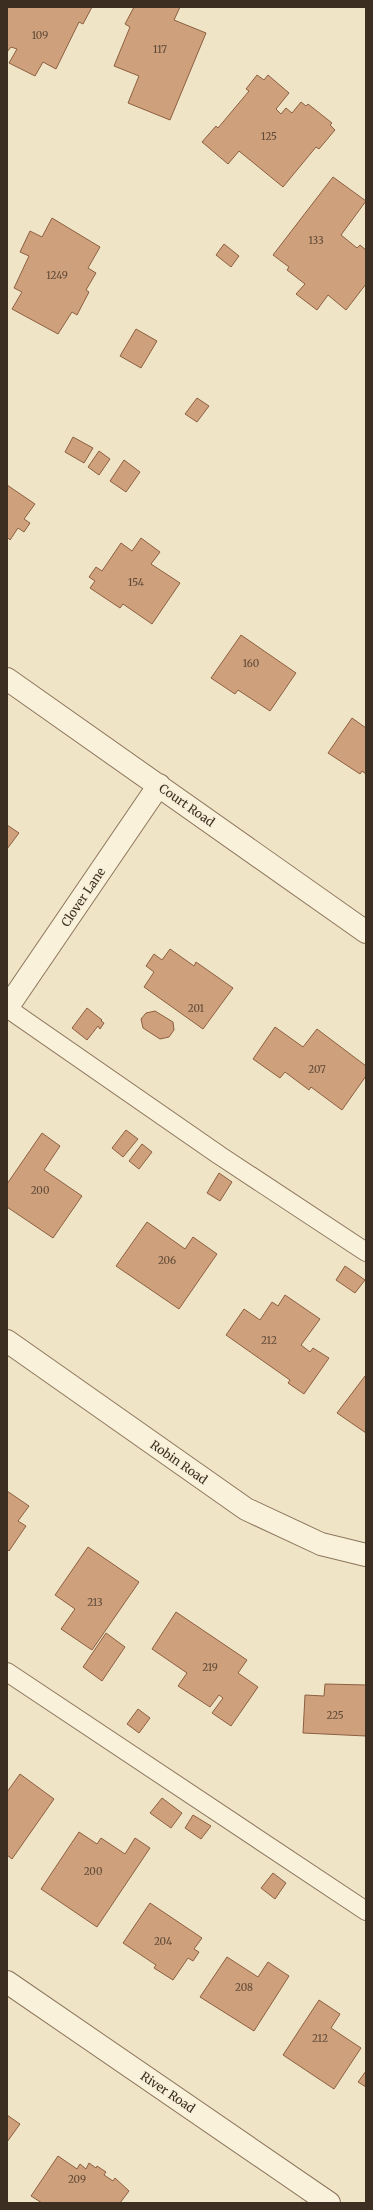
<svg xmlns="http://www.w3.org/2000/svg" width="373" height="2210" viewBox="0 0 373 2210" font-family="Merriweather,serif">
	<style>
		.building { fill: #cea07c; stroke: #8c6041 }
		.lines { fill: none; stroke-linecap: round; stroke-linejoin: round }
		.lane-casing { stroke: #8c765c; stroke-width: 20 }
		.street-casing { stroke: #8c765c; stroke-width: 24 }
		.lane { stroke: #faf1db; stroke-width: 18 }
		.street { stroke: #faf1db; stroke-width: 22 }
		.labels { text-anchor: middle; dominant-baseline: central; stroke-width: 3; stroke-linejoin: round; paint-order: stroke }
		.number-label { font-size: 10px; fill: #604a37 }
		.street-label { font-size: 12px; fill: #3c2e20; stroke: #f7eed7 }
	</style>
	<rect width="100%" height="100%" fill="#f0e4c7"/>
	<path class="building" d="M7 7H92L83 24 79 22 56 69 43 62 35 76 9 63 17 49 11 47 7 52Z
		M134 7H180L174 20 206 33 170 120 128 103 139 76 114 66 130 27 125 24Z
		M257 75 264 80 268 75 289 93 276 109 281 114 286 108 292 113 301 102 306 106 308 104 332 123 330 125 335 130 319 149 316 147 283 187 239 151 228 164 202 142 216 126 218 128 249 91 246 89Z
		M333 177 366 201 341 235 357 248 360 245 366 250V284L346 310 328 295 317 310 296 294 305 284 287 270 289 267 273 255Z
		M52 218 100 247 88 268 96 273 86 290 89 292 77 315 72 312 58 334 12 309 22 292 14 288 29 256 20 252 30 231 42 237Z
		M224 244 239 256 231 267 216 255Z
		M136 329 157 341 141 368 120 356Z
		M197 398 209 406 197 422 185 414Z
		M73 437 93 448 84 463 65 452Z
		M99 451 110 459 99 475 88 467Z
		M124 460 140 472 126 492 110 481Z
		M7 485 35 504 24 519 30 523 24 532 18 528 10 540 7 537Z
		M141 538 160 552 151 564 180 583 152 624 123 604 120 608 90 588 95 581 89 577 96 567 102 571 121 543 132 551Z
		M241 635 296 673 270 711 238 690 235 694 211 678Z
		M352 718 366 728V774L362 771 360 774 328 753Z
		M7 825 19 833 7 849Z
		M170 949 194 966 196 962 233 988 203 1029 144 987 154 972 146 966 154 954 162 960Z
		M87 1008 102 1020 101 1021 104 1023 100 1029 98 1026 87 1040 72 1028Z
		M155 1011 173 1022 174 1030 169 1037 160 1039 143 1028 141 1019 146 1013Z
		M275 1027 303 1047 317 1029 366 1066V1076L342 1110 311 1087 309 1090 285 1072 280 1078 253 1059Z
		M126 1130 138 1139 123 1157 112 1148Z
		M42 1133 60 1146 44 1170 82 1196 53 1238 7 1207V1184Z
		M142 1144 152 1152 139 1169 129 1161Z
		M219 1173 232 1182 220 1201 207 1193Z
		M147 1222 185 1249 193 1237 217 1254 179 1309 116 1266Z
		M345 1266 365 1280 355 1293 336 1280Z
		M285 1295 320 1319 301 1345 310 1352 313 1348 329 1358 304 1394 288 1383 290 1380 226 1335 244 1309 260 1320 272 1302 278 1306Z
		M365 1376 366 1377V1433L337 1413Z
		M7 1491 29 1506 18 1521 26 1526 9 1551 7 1549Z
		M88 1547 139 1582 92 1650 61 1629 75 1609 55 1595Z
		M176 1612 247 1660 238 1673 258 1687 231 1726 212 1713 223 1698 219 1695 210 1707 178 1686 187 1673 152 1649Z
		M106 1633 125 1647 102 1681 83 1667Z
		M325 1684 366 1685V1736L303 1733 305 1695 324 1696Z
		M138 1709 150 1718 139 1733 127 1724Z
		M20 1774 54 1799 12 1859 7 1855V1792Z
		M162 1798 182 1813 171 1828 150 1813Z
		M193 1815 211 1826 201 1839 185 1828Z
		M79 1832 97 1844 101 1838 125 1854 135 1838 150 1848 97 1927 41 1889Z
		M273 1873 286 1883 275 1899 261 1888Z
		M150 1903 202 1938 194 1949 199 1952 193 1961 188 1958 173 1980 154 1968 156 1965 123 1943Z
		M227 1957 258 1977 268 1962 289 1976 254 2031 200 1997Z
		M319 2000 340 2014 331 2028 361 2048 334 2089 283 2055Z
		M366 2071V2087L358 2082Z
		M7 2115 20 2124 7 2142Z
		M58 2156 77 2169 80 2164 86 2169 89 2163 96 2168 97 2166 106 2172 104 2175 113 2181 115 2178 129 2191 120 2203H42L31 2196Z"/>
	<g class="lines">
		<g class="lane-casing">
			<path id="lane" d="M7 1008 219 1155 366 1252
				M7 1672 366 1911"/>
		</g>
		<g class="street-casing">
			<path id="street" d="M7 679 366 932
				M7 1008 159 785
				M7 1341 246 1509 321 1544 366 1555
				M7 1982 329 2203"/>
		</g>
		<use href="#lane" class="lane"/>
		<use href="#street" class="street"/>
	</g>
	<g class="labels">
		<g class="number-label">
			<text x="40" y="35">109</text>
			<text x="160" y="49">117</text>
			<text x="269" y="136">125</text>
			<text x="316" y="240">133</text>
			<text x="57" y="275">1249</text>
			<text x="136" y="582">154</text>
			<text x="251" y="663">160</text>
			<text x="196" y="1008">201</text>
			<text x="317" y="1069">207</text>
			<text x="40" y="1190">200</text>
			<text x="167" y="1260">206</text>
			<text x="269" y="1340">212</text>
			<text x="95" y="1602">213</text>
			<text x="210" y="1667">219</text>
			<text x="335" y="1715">225</text>
			<text x="93" y="1871">200</text>
			<text x="163" y="1941">204</text>
			<text x="244" y="1987">208</text>
			<text x="320" y="2038">212</text>
			<text x="77" y="2179">209</text>
		</g>
		<g class="street-label">
			<text transform="translate(187 805) rotate(35)">Court Road</text>
			<text transform="translate(83 897) rotate(-56)">Clover Lane</text>
			<text transform="translate(179 1462) rotate(35)">Robin Road</text>
			<text transform="translate(168 2092) rotate(34)">River Road</text>
		</g>
	</g>
	<rect width="373" height="2210" fill="none" stroke="#3c2e20" stroke-width="16"/>
</svg>
